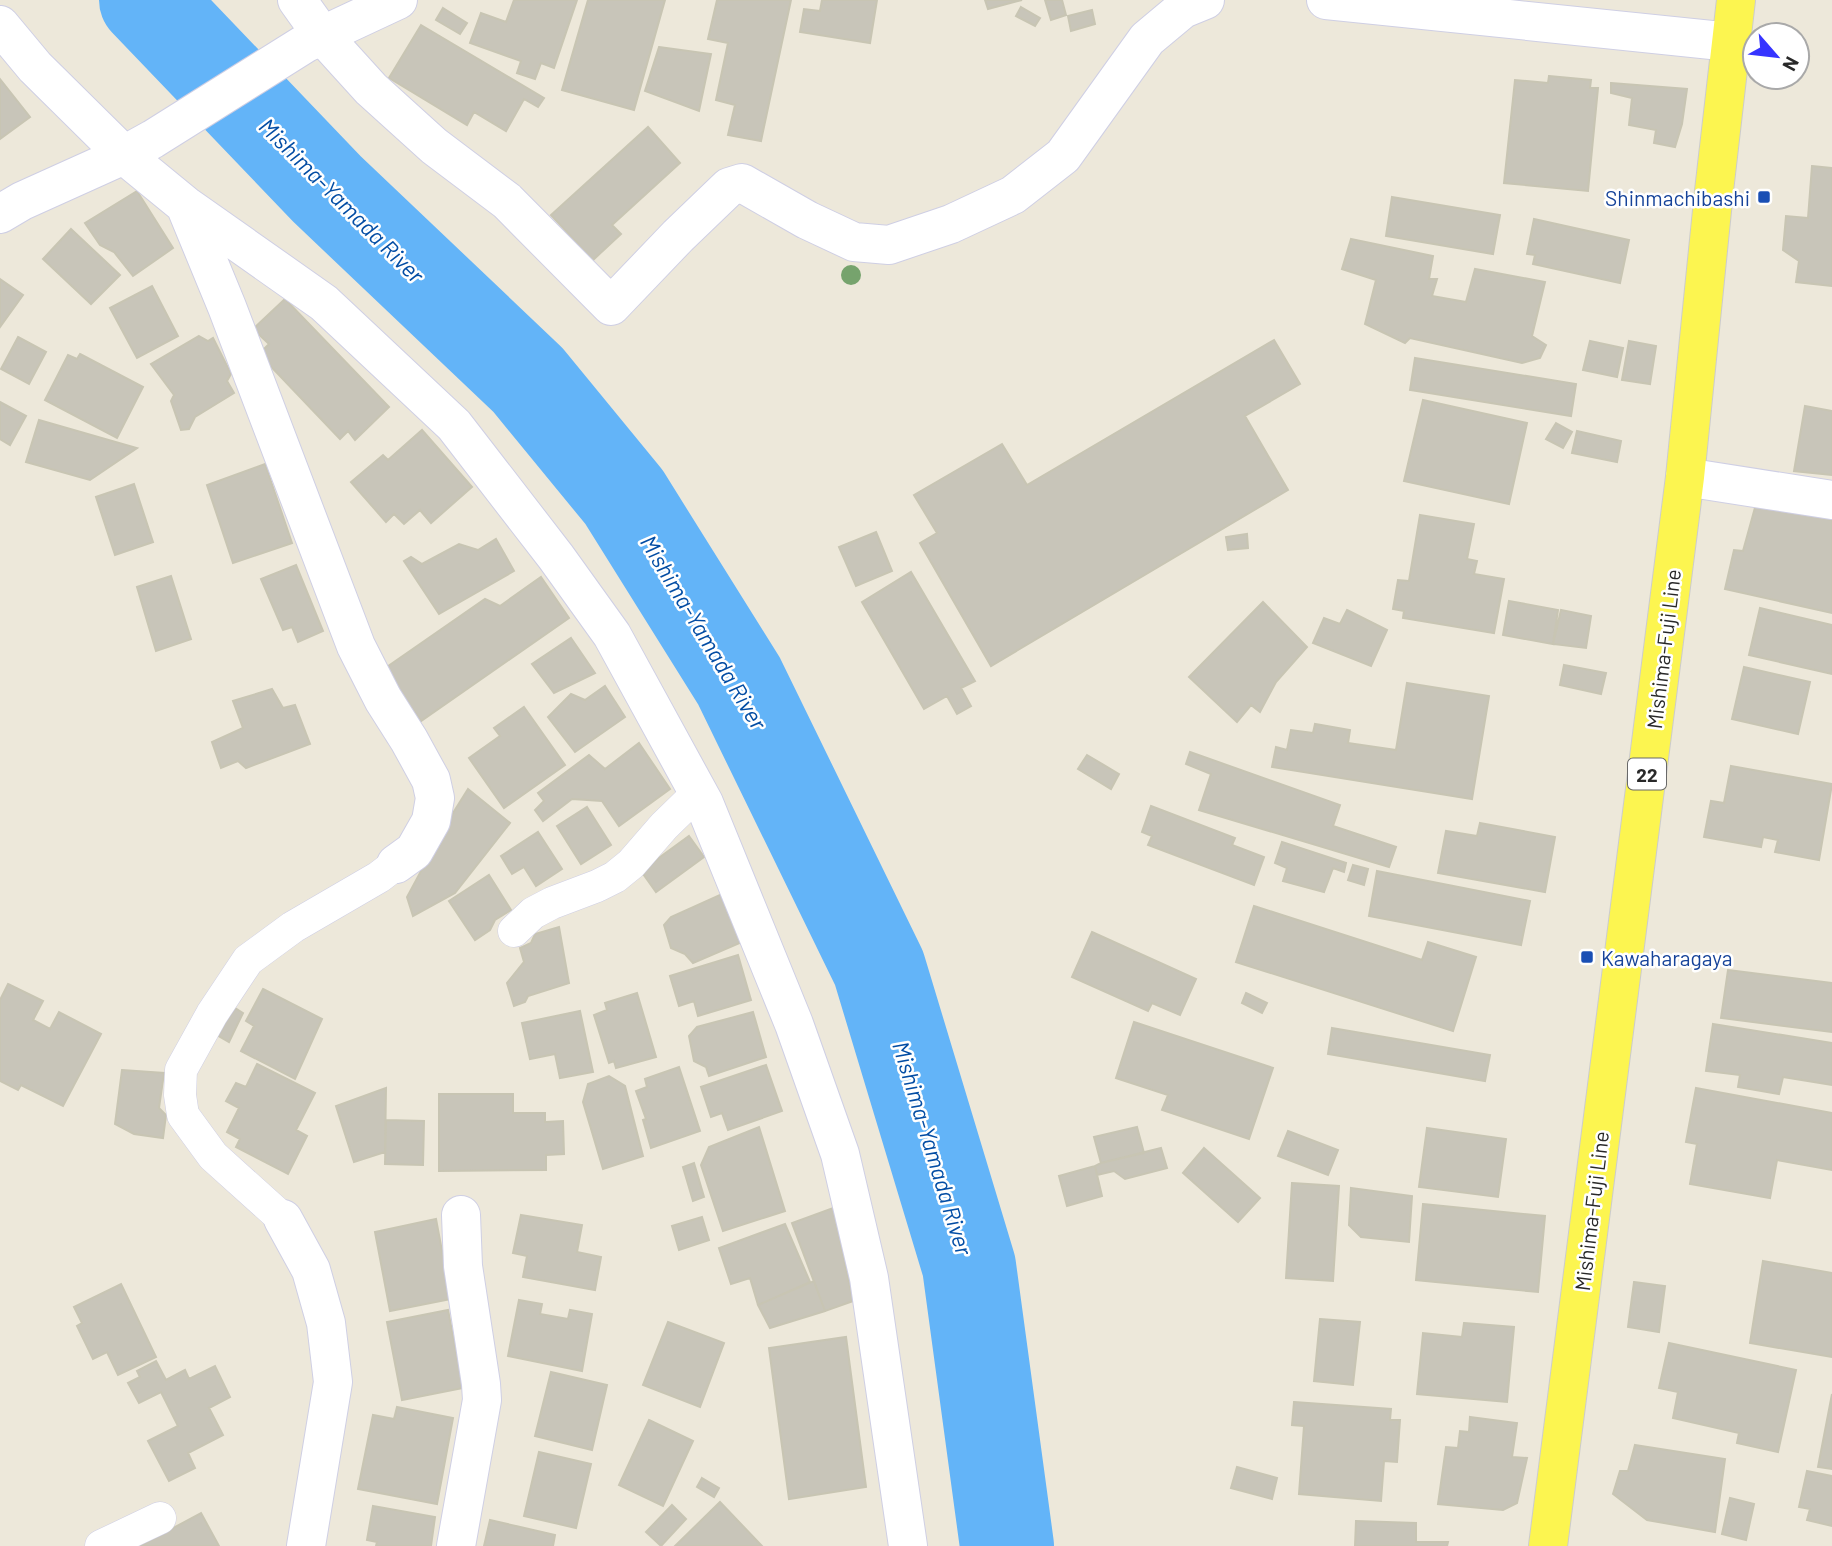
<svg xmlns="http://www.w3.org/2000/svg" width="1832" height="1546" viewBox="0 0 1832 1546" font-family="Barlow,sans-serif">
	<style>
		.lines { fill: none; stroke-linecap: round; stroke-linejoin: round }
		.river { stroke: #63b4f8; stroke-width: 94 }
		.building { fill: #c8c5b9; stroke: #c8c5b3; stroke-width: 2 }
		.service-casing { stroke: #cfcfe4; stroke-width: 33 }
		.minor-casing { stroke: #cfcfe4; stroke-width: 40 }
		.primary-casing { stroke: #ccc; stroke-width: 40 }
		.service { stroke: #fff; stroke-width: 32 }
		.minor { stroke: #fff; stroke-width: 38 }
		.primary { stroke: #fcf550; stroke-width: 38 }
		.tree { fill: #76a36d }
		.transit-dot { fill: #1a4fb4; stroke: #fff; stroke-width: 2.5 }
		.labels { text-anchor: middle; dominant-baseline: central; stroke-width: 5; stroke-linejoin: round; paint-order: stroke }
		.shield { fill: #fff; stroke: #696969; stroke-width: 2 }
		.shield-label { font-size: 19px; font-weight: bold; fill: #292929 }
		.transit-label { font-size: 21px; fill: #164399; stroke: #fff; text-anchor: end }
		.street-label { font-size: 21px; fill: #292929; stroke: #fff }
		.water-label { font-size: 23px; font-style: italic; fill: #034da4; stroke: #fff }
	</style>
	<rect width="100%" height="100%" fill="#ede8da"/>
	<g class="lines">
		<path class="river" d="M146 0 327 189 528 380 624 497 739 681 879 968 969 1266 1007 1546"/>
	</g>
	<path class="building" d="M514 0H577L554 68 541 63 535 79 517 73 521 61 470 43 481 13 506 22Z
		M588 0H665L634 110 562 90Z
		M717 0H791L761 141 728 135 735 105 716 100 728 43 708 39Z
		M822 0H877L870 43 800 32 804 9 820 11Z
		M985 0H1022L988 9Z
		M1045 0H1062L1066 15 1051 20Z
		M1021 7 1040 18 1035 26 1016 16Z
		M443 8 467 23 460 34 436 20Z
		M1092 10 1095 24 1071 31 1068 16Z
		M421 25 544 98 538 107 524 99 506 131 474 112 467 125 389 78Z
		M659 47 711 54 699 111 645 91Z
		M1549 76 1591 80 1590 88H1598L1588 191 1504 183 1515 80 1548 83Z
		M0 79 30 117 0 139Z
		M1611 83 1687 89 1682 124 1675 147 1654 143 1656 130 1629 125 1632 98 1611 93Z
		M648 127 680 163 612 225 621 234 593 260 551 215Z
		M1812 166 1832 168V286L1796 282 1799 261 1783 250 1786 216 1808 218Z
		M137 191 173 248 133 276 114 252 100 245 85 223Z
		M1392 197 1500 215 1493 254 1386 236Z
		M1534 219 1629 240 1620 283 1533 264 1535 255 1527 254Z
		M71 229 120 275 91 304 43 259Z
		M1351 239 1433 256 1429 279H1437L1432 296 1466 302 1475 269 1545 282 1532 336 1546 345 1540 358 1522 363 1410 338 1405 343 1365 324 1376 280 1342 269Z
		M0 279 23 295 0 327Z
		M152 286 178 336 137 358 110 308Z
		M285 299 389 407 355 440 348 431 340 439 259 354 269 344 253 329Z
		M199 336 208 341 213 338 231 374 227 381 234 393 195 417 189 429 181 430 171 401 174 395 151 364Z
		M18 337 46 352 29 384 1 369Z
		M1274 340 1300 384 1245 416 1288 490 991 666 920 543 937 533 914 495 1002 444 1027 485Z
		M1590 341 1623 348 1617 377 1583 370Z
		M1629 341 1656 346 1650 384 1622 380Z
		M80 354 143 387 117 438 45 400 68 355 77 359Z
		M1415 358 1576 384 1571 416 1410 390Z
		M1423 400 1527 423 1509 504 1404 481Z
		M0 402 26 416 10 445 0 439Z
		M1805 406 1832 411V475L1794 471Z
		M39 420 137 448 90 480 26 462Z
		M1556 423 1572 432 1563 448 1546 439Z
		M422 430 472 487 431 523 420 510 404 524 394 514 386 522 351 482 383 455 388 460Z
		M1577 431 1621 441 1617 462 1572 453Z
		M265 464 292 543 233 563 207 485Z
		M134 484 153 542 115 555 96 497Z
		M1756 504 1832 520V613L1725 589 1734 550 1743 551Z
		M1420 515 1474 524 1467 559 1477 561 1474 574 1504 579 1494 633 1403 618 1404 611 1393 609 1398 580 1409 581Z
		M876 532 892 571 856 586 839 547Z
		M1247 534 1248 548 1228 550 1226 537Z
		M496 539 514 571 439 614 404 561 411 557 422 564 459 544 478 550Z
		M296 565 323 631 298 642 292 627 283 630 261 579Z
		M911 572 975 681 961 688 971 706 957 714 947 696 924 709 862 602Z
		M171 576 191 639 156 651 137 587Z
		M541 577 569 618 421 721 384 669 485 599 500 606Z
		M1509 601 1558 610 1553 644 1503 635Z
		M1263 602 1307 647 1276 682 1260 712 1251 705 1237 722 1189 677Z
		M1760 608 1832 625V674L1749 655Z
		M1347 610 1387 630 1371 666 1313 643 1324 618 1340 624Z
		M1561 610 1591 616 1586 648 1553 644Z
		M571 638 595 673 554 693 532 664Z
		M1564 665 1606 673 1601 694 1560 685Z
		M1744 667 1810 682 1798 734 1732 719Z
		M1407 683 1489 696 1472 799 1272 767 1276 747 1287 750 1291 730 1313 733 1315 724 1350 730 1348 743 1396 750Z
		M605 686 625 717 575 752 548 717 571 694 585 700Z
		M272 689 283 708 295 705 310 744 246 768 238 761 221 768 212 742 243 728 233 701Z
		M524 707 565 765 504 808 469 758 500 736 494 728Z
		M639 743 670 789 619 826 602 801 572 799 543 821 535 810 544 801 538 793 589 755 605 769Z
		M1190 752 1340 805 1333 826 1396 847 1389 867 1199 810 1211 774 1186 764Z
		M1087 755 1119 774 1111 789 1078 769Z
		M1731 766 1832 784 1819 860 1775 852 1778 840 1763 837 1761 847 1704 837 1711 801 1724 803Z
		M468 789 510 823 455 893 413 916 407 897 448 821Z
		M1151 806 1235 838 1232 845 1264 857 1254 885 1148 845 1152 836 1142 832Z
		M587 807 611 845 581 864 557 826Z
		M1480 823 1555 837 1545 892 1438 873 1446 831 1477 836Z
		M538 832 562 869 536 886 524 867 512 874 501 856Z
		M689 836 704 857 656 892 641 871Z
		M1282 842 1346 863 1344 872 1333 868 1324 892 1283 881 1287 868 1275 863Z
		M1353 865 1368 869 1364 885 1348 880Z
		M1377 871 1530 901 1521 945 1369 916Z
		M489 875 511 910 495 920 490 930 475 940 449 901Z
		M722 894 742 942 693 963 685 954 671 948 664 925 671 917Z
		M1254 906 1422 960 1428 942 1476 957 1453 1031 1236 962Z
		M559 927 569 983 528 996 525 1002 514 1006 507 983 524 962 520 948 531 943 535 934Z
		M1092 932 1196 979 1180 1015 1152 1003 1148 1011 1072 977Z
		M738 955 751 1000 698 1016 694 1001 679 1006 670 976Z
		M1728 970 1832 983V1032L1721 1018Z
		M8 984 43 1001 33 1020 50 1029 59 1012 101 1034 63 1106 21 1085 18 1090 0 1081V1000Z
		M263 989 322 1019 295 1079 241 1051 254 1026 246 1021Z
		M637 993 656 1057 616 1068 614 1061 609 1063 594 1015 607 1010 605 1003Z
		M1246 993 1267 1003 1262 1013 1242 1003Z
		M232 1006 243 1013 229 1042 217 1035Z
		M580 1011 593 1072 560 1078 555 1054 530 1059 522 1023Z
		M753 1012 766 1057 709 1076 706 1067 694 1061 689 1036 697 1027Z
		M1134 1022 1273 1068 1249 1139 1162 1110 1168 1095 1116 1078Z
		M1713 1024 1832 1043V1085L1783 1077 1779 1094 1738 1087 1740 1075 1706 1071Z
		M1332 1028 1490 1055 1485 1081 1328 1054Z
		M257 1064 315 1093 296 1130 307 1136 288 1174 236 1147 240 1139 227 1132 239 1108 226 1101 236 1083 246 1087Z
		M766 1065 782 1111 728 1130 722 1113 711 1117 701 1087Z
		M679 1067 700 1131 651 1148 643 1120 646 1119 636 1091 647 1087 645 1079Z
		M122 1070 164 1073 159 1108 166 1115 163 1138 134 1134 115 1124Z
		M609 1076 625 1086 643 1156 603 1169 583 1102 588 1084Z
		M386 1088 385 1152 354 1162 336 1106Z
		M1696 1088 1832 1113V1170L1777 1160 1770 1198 1690 1184 1697 1144 1686 1142Z
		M439 1094H513V1113H545V1122L563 1121 564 1154 546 1155V1170L439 1171Z
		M386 1120 424 1121 423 1165 385 1164Z
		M759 1127 785 1211 723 1231 701 1165 709 1147Z
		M1137 1127 1144 1153 1101 1163 1094 1137Z
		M1427 1128 1506 1139 1498 1197 1419 1187Z
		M1288 1131 1338 1150 1328 1175 1278 1156Z
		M1161 1148 1167 1168 1125 1179 1114 1171 1097 1175 1095 1166 1101 1163Z
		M1204 1148 1260 1198 1238 1222 1183 1173Z
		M694 1163 704 1197 693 1201 683 1167Z
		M1095 1166 1102 1196 1067 1206 1059 1176Z
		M1292 1183 1339 1186 1333 1281 1286 1278Z
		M1351 1188 1412 1196 1409 1242 1361 1237 1349 1225Z
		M1423 1204 1545 1216 1538 1292 1416 1280Z
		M833 1208 853 1301 825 1311 792 1223Z
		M521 1215 582 1225 577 1252 601 1257 595 1290 523 1277 527 1256 513 1253Z
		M702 1217 709 1240 679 1250 672 1226Z
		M436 1219 451 1299 390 1311 375 1232Z
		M785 1224 810 1282 758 1305 750 1278 731 1284 719 1248Z
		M1763 1261 1832 1273V1357L1750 1343Z
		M814 1281 825 1311 770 1328 758 1305Z
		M1634 1282 1665 1286 1659 1332 1628 1327Z
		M121 1284 156 1357 118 1375 107 1352 93 1359 77 1326 82 1323 74 1307Z
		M519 1300 542 1304 540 1314 568 1319 570 1310 592 1314 582 1371 508 1356Z
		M448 1310 463 1388 402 1400 387 1322Z
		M1320 1319 1360 1322 1353 1385 1314 1381Z
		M668 1322 724 1343 700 1407 643 1385Z
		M1464 1323 1514 1327 1507 1402 1417 1394 1423 1333 1462 1337Z
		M846 1337 866 1487 789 1499 769 1348Z
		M1669 1343 1796 1370 1778 1452 1737 1443 1739 1433 1673 1418 1678 1392 1659 1388Z
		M156 1361 166 1380 185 1370 189 1379 215 1366 230 1397 209 1408 223 1435 188 1453 195 1468 169 1481 148 1441 178 1426 161 1392 139 1403 128 1383 140 1377 137 1371Z
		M551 1372 607 1385 592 1450 535 1436Z
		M1832 1394V1469L1818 1467Z
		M1294 1402 1391 1409 1390 1420H1400L1397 1462 1384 1461 1381 1501 1299 1494 1304 1426 1292 1425Z
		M397 1407 453 1418 437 1504 358 1489 373 1415 394 1419Z
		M1470 1417 1517 1423 1512 1457 1527 1458 1517 1503 1503 1510 1438 1504 1446 1447 1458 1448 1460 1431 1469 1432Z
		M649 1420 693 1441 663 1506 619 1485Z
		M1635 1445 1725 1459 1715 1532 1647 1520 1613 1494 1620 1471H1628Z
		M539 1452 591 1464 576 1528 524 1516Z
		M1237 1467 1277 1478 1272 1499 1231 1488Z
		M1807 1471 1832 1476V1526L1807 1520 1810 1509 1799 1507Z
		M702 1478 719 1488 714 1497 697 1487Z
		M1730 1498 1754 1504 1746 1540 1722 1534Z
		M720 1502 762 1546H675Z
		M672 1505 686 1519 661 1546 646 1532Z
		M373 1506 435 1517 431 1546H376L377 1542 367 1540Z
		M201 1513 219 1546H140Z
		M490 1520 555 1535 553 1546H484Z
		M1356 1521 1416 1523V1542H1448L1447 1546H1355Z"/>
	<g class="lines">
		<g class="service-casing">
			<path id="service" d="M514 931 533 913 552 903 597 886 615 877 631 864 664 826 699 792
				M283 1219 213 1156 183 1115 180 1095 181 1070 212 1014 248 960 293 927 379 877 396 864
				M101 1546 160 1518"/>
		</g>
		<g class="minor-casing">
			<path id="minor" d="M297 0 322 35 371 89 434 146 507 201 611 306 678 236 729 187 742 183 807 220 854 242 889 245 951 224 1013 195 1063 156 1147 39 1183 9 1205 0
				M1326 0 1731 42
				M0 25 35 67 124 155 185 205 324 303 454 425 556 557 612 635 704 803 794 1024 840 1154 869 1278 908 1546
				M185 205 227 307 356 646 383 699 409 740 431 780 435 798 431 821 414 851 396 864
				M0 214 22 201 124 155 153 139 306 43 398 0
				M1685 477 1832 500
				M283 1219 311 1270 326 1323 333 1382 306 1546
				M456 1546 482 1400 481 1384 463 1266 461 1215"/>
		</g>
		<g class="primary-casing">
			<path id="primary" d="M1548 1546 1685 477 1714 191 1736 0"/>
		</g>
		<use href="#service" class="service"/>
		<use href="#minor" class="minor"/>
		<use href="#primary" class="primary"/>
	</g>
	<circle class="tree" cx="851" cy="275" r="10"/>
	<g class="transit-dot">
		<rect x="1757" y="190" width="14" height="14" rx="3.5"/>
		<rect x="1580" y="950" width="14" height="14" rx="3.5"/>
	</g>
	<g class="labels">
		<rect class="shield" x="1628" y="758.5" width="38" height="31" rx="5"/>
		<g class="shield-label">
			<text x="1647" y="774">22</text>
		</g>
		<g class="transit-label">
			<text x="1750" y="197">Shinmachibashi</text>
			<text x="1601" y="957" text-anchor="start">Kawaharagaya</text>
		</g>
		<g class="street-label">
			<text transform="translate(1663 649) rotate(-83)">Mishima-Fuji Line</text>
			<text transform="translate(1591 1211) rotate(-83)">Mishima-Fuji Line</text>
		</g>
		<g class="water-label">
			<text transform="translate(342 200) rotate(45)">Mishima-Yamada River</text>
			<text transform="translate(704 632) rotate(59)">Mishima-Yamada River</text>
			<text transform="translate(933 1148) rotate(73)">Mishima-Yamada River</text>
		</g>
	</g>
	<g transform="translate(1776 56) rotate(118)"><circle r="33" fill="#ffffff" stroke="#a9a9a9" stroke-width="2"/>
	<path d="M0-5L12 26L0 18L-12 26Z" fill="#3634ff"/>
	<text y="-10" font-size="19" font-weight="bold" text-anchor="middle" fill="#292929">N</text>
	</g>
</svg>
